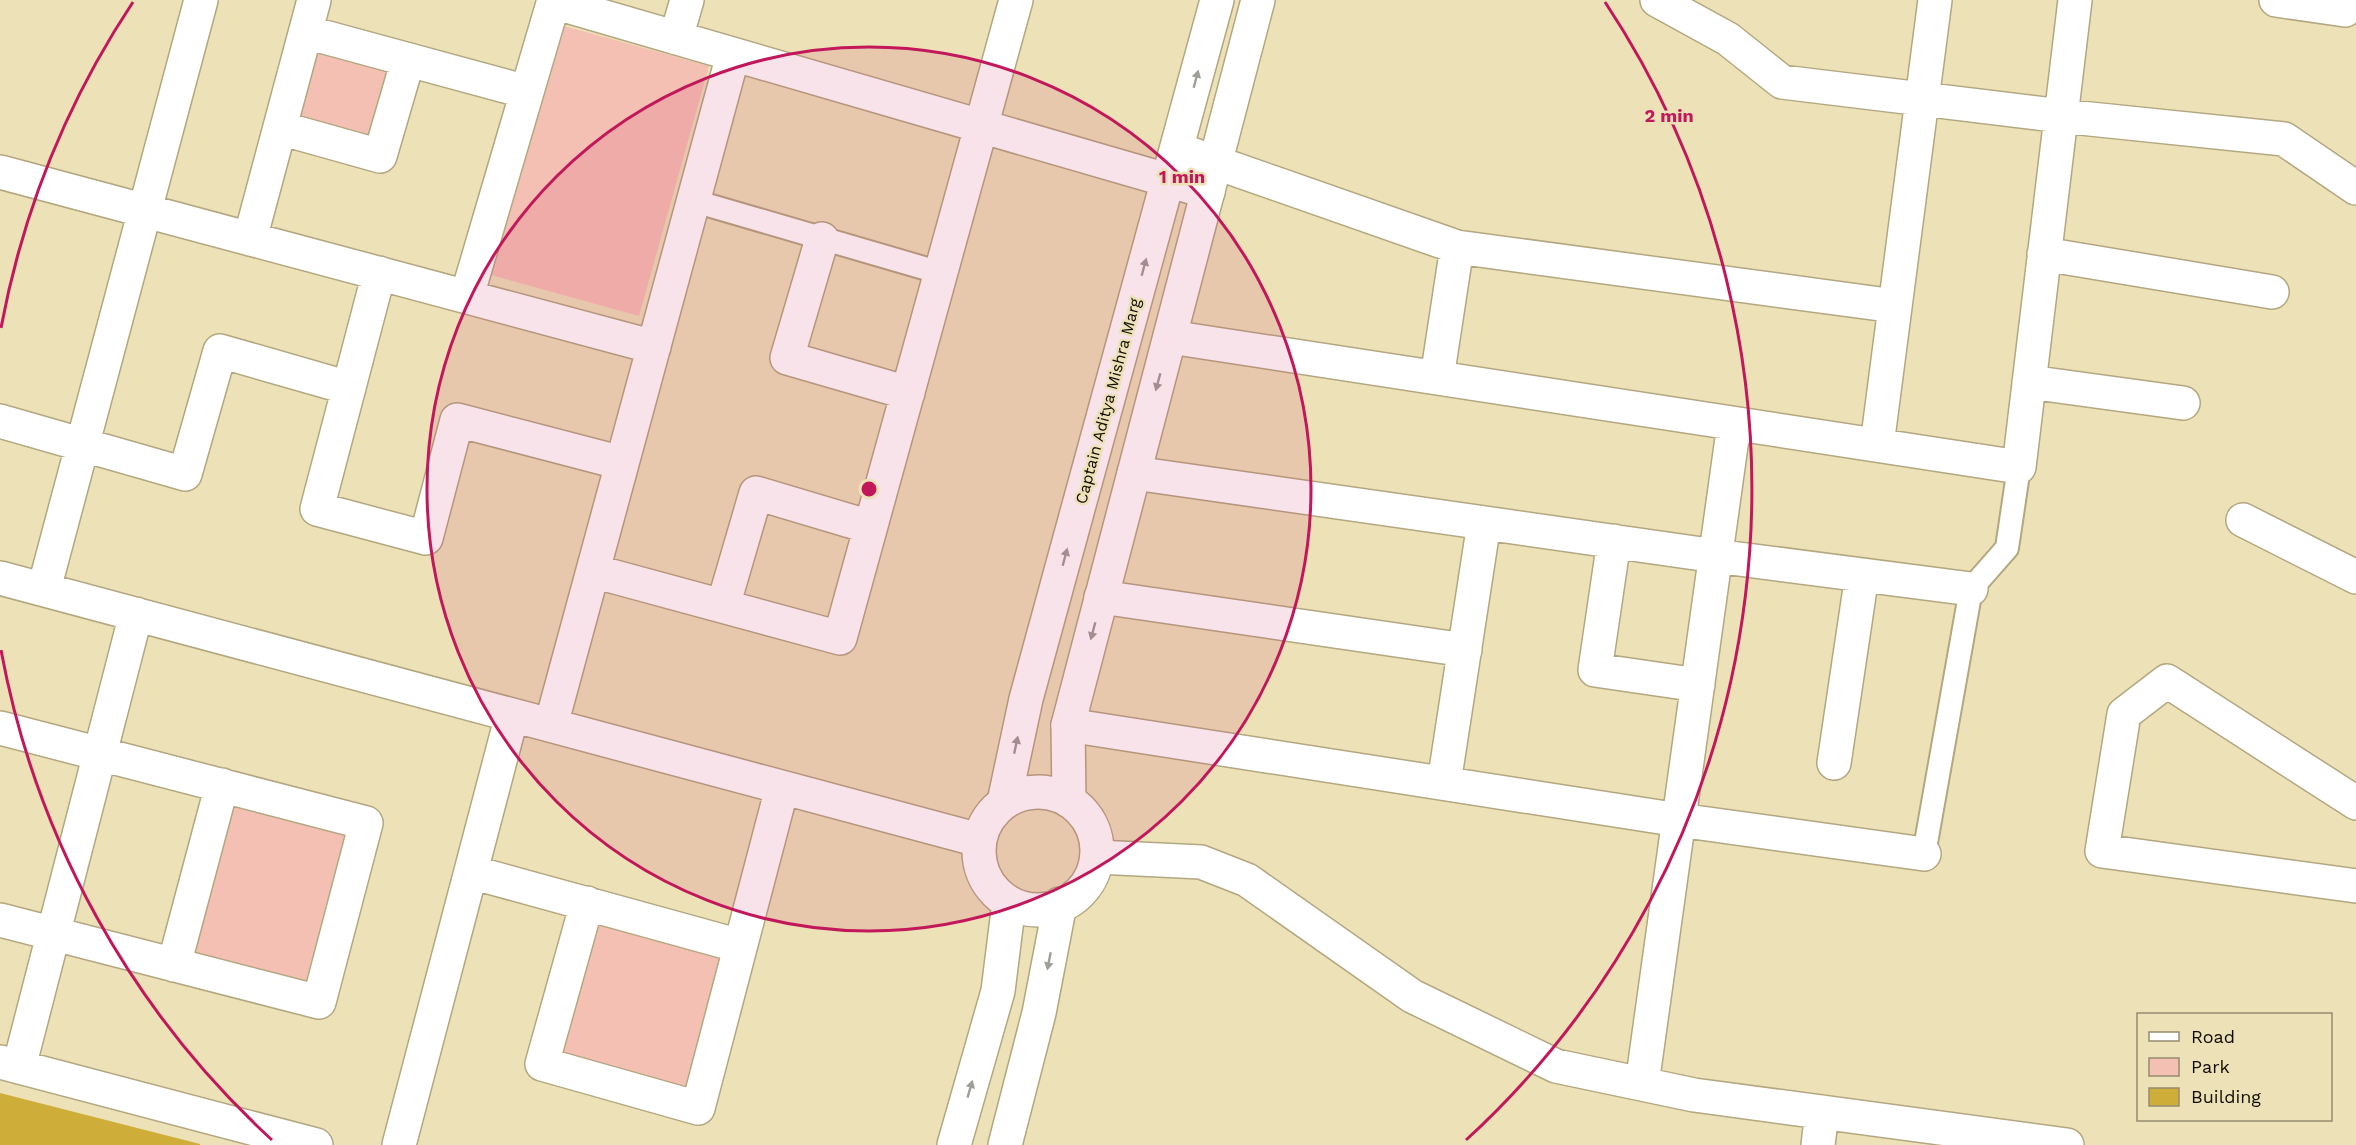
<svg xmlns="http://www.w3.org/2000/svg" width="2356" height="1145" viewBox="0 0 2356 1145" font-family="'Work Sans',sans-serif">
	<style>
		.green { fill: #f4c0b3 }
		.building { fill: #ceae39 }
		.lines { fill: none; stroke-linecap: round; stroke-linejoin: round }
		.lane-casing { stroke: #b3a780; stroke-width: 26 }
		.street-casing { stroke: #b3a780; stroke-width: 36 }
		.secondary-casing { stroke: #b3a780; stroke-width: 36 }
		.lane { stroke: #fff; stroke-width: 22 }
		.street { stroke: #fff; stroke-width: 33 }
		.secondary { stroke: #fff; stroke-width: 33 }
		.oneway { fill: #9f9e99 }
		.ring { fill: none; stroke: #c2185b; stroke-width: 3 }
		.labels { text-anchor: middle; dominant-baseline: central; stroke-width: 5; stroke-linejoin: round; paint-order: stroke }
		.street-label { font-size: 16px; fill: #100c01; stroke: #ede1b8 }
		.centre { fill: #c2185b; stroke: #ede1b8; stroke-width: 3 }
		.ring-label { font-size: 18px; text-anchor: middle; font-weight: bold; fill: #c2185b; stroke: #ede1b8; stroke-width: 5; stroke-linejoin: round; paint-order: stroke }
	</style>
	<rect width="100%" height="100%" fill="#ede1b8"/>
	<path class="green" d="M561 25 709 66 639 316 491 275Z
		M311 42 396 65 375 139 290 115Z
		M232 803 346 835 304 988 189 956Z
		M595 919 724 955 685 1092 557 1056Z"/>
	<path class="building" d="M0 1093 200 1144V1145H0Z"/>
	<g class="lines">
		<g class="lane-casing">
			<path id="lane" d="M694 201 941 273
				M1924 854 1971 589 2007 548 2019 467"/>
		</g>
		<g class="street-casing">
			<path id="street" d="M1657 0 1728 39 1782 82 2061 116 2284 139 2356 188
				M2276 0 2345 10
				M553 2 1208 192
				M306 32 527 92
				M676 38 687 0
				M280 128 380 156 408 60
				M1177 149 1457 247 1895 306
				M0 172 654 347
				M250 239 314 0
				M822 239 787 358 908 393
				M2044 254 2272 292
				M379 273 317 509 426 538 457 420 622 463
				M467 296 554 0
				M1170 337 2019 467 2075 0
				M1437 378 1457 247
				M2029 382 2183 403
				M0 421 185 474 220 351 349 388
				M1877 445 1935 0
				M1134 473 1716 556 1971 589
				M2243 520 2356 577
				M1614 541 1595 670 1698 685
				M593 571 840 638 1016 0
				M0 578 979 840
				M44 589 201 0
				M1101 597 1465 650
				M723 606 756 493 870 527
				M551 725 733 55
				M1068 725 1679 820 1924 854
				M0 728 366 823 319 1002 0 920
				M1834 763 1862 575
				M1444 783 1484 523
				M2356 803 2167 681 2124 714 2102 851 2356 886
				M1097 857 1201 862 1247 880 1412 996 1556 1066 1694 1095 2067 1145
				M471 872 740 946
				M587 903 542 1064 698 1108 782 788
				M174 965 222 785
				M0 1062 316 1145
				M19 1067 136 614
				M1642 1084 1734 424
				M399 1145 512 715
				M1818 1145 1822 1112"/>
		</g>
		<g class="secondary-casing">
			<path id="secondary" d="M979 851a59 59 0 1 1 118 0a59 59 0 1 1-118 0Z
				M1069 801 1068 725 1258 0
				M1004 802 1026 699 1217 0
				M954 1145 998 991 1009 903
				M1005 1145 1039 1013 1060 904"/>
		</g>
		<use href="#lane" class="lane"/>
		<use href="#street" class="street"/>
		<use href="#secondary" class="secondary"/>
	</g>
	<defs><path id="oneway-solid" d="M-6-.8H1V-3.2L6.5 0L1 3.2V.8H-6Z" transform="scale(1.5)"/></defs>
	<g class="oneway">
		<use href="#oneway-solid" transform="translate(1196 79) rotate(-75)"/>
		<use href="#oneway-solid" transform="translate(1144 267) rotate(-75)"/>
		<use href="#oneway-solid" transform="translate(1158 382) rotate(105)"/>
		<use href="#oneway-solid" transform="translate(1065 557) rotate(-75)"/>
		<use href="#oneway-solid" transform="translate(1093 631) rotate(105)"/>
		<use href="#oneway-solid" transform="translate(1016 745) rotate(-78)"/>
		<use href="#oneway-solid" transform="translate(1049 961) rotate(101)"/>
		<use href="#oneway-solid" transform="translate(970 1089) rotate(-74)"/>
	</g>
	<circle cx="869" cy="489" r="442" fill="#c2185b" fill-opacity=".12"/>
	<g class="ring">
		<circle cx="869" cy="489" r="442"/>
		<path d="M272 1140A883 883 0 0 1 1 650M1 328A883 883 0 0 1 133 2M1605 2A883 883 0 0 1 1466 1140"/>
	</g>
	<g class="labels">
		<g class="street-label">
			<text transform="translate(1108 401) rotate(-75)">Captain Aditya Mishra Marg</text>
		</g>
	</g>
	<circle cx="869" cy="489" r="9" class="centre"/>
	<g class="ring-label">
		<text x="1669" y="122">2 min</text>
		<text x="1182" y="183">1 min</text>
	</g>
	<rect x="2137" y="1013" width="195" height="108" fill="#ede1b8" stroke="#958c6f" stroke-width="1.5"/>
	<rect x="2149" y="1032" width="30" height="9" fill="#ffffff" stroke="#958c6f" stroke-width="1.5"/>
	<text x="2191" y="1043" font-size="18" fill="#100c01">Road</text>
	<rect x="2149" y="1058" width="30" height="18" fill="#f4c0b3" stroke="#958c6f" stroke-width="1.5"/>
	<text x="2191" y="1073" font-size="18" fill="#100c01">Park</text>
	<rect x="2149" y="1088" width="30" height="18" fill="#ceae39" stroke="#958c6f" stroke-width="1.5"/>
	<text x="2191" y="1103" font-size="18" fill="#100c01">Building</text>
</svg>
